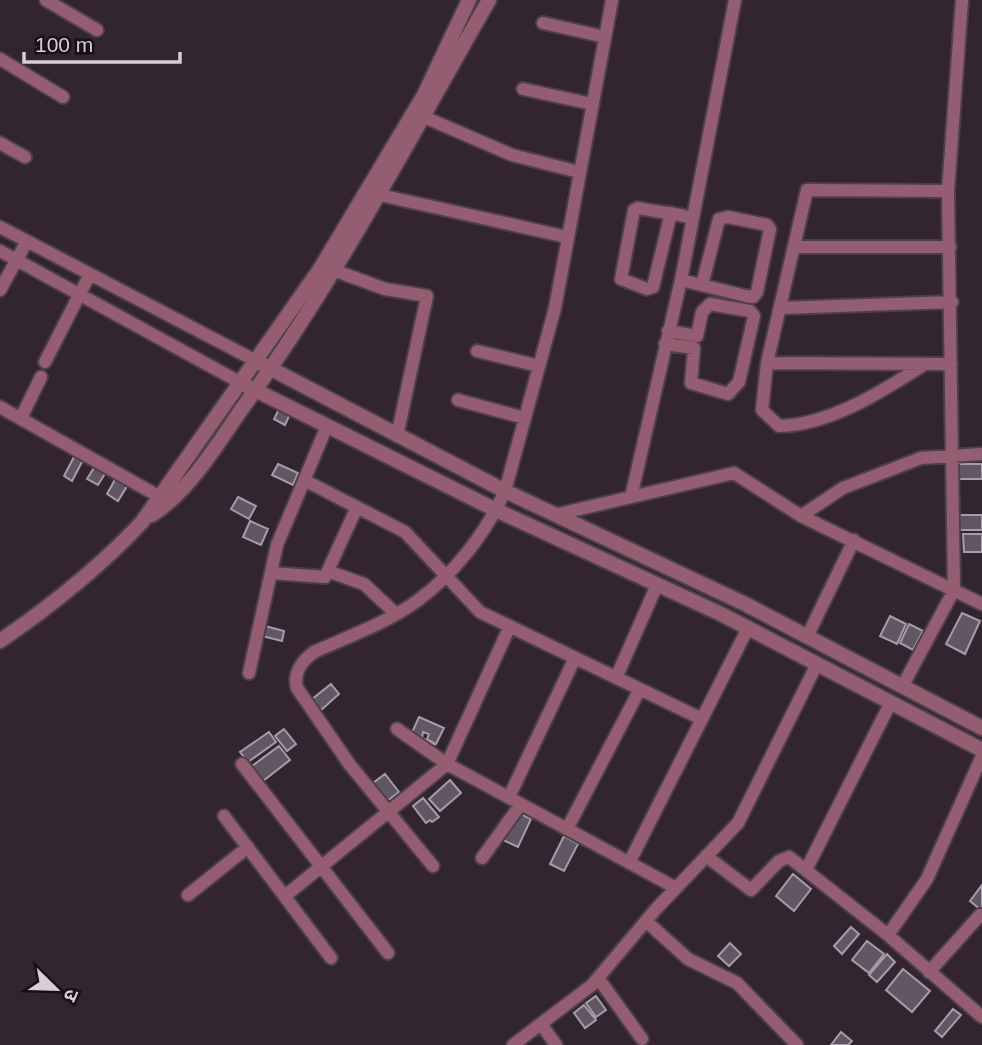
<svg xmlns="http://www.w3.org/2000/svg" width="982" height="1045" viewBox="0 0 982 1045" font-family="Helvetica,'Noto Sans Devanagari',sans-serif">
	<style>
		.building { fill: #615764; stroke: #a69baa; stroke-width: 2 }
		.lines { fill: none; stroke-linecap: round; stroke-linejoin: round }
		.minor-casing { stroke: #4d404a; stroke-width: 16 }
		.tertiary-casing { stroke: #4d404a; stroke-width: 18 }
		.minor { stroke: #945d71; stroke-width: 12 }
		.tertiary { stroke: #945d71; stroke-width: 14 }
	</style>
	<rect width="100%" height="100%" fill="#32252f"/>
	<path class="building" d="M279 409 290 414 285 425 274 419Z
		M75 455 83 460 72 481 64 476Z
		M278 464 298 473 293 485 272 475Z
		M955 464H982V479H954Z
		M95 466 106 472 98 485 87 479Z
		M117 476 129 483 118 501 107 494Z
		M238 497 256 506 249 519 231 509Z
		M960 515H982V530H960Z
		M250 521 268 529 261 545 243 537Z
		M963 534H982V552H964Z
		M962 613 980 621 965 654 946 644Z
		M890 616 906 624 897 644 880 636Z
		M909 624 923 631 913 650 900 643Z
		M265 626 284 631 282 641 262 636Z
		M331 684 339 694 320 711 311 700Z
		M419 717 444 728 436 744 427 739 429 734 423 732 422 738 434 744 432 749 409 739Z
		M284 729 296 744 287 751 275 736Z
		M269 732 276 742 248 762 240 752Z
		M279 746 290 760 263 781 252 766Z
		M385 774 399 792 387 801 373 783Z
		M450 780 461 793 440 811 429 799Z
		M423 798 439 817 432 822 430 820 426 823 413 806Z
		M517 812 531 819 518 847 503 840Z
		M564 836 578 844 564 871 550 864Z
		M793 874 811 889 794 911 776 896Z
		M982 885V909L981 910 970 901Z
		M851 927 859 934 842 954 834 946Z
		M867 941 884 954 869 973 852 960Z
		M730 943 741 954 729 966 718 956Z
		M887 954 895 962 877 982 869 975Z
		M903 969 930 991 912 1012 886 990Z
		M596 996 606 1010 596 1017 586 1003Z
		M584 1005 596 1020 585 1028 574 1013Z
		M953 1009 961 1015 942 1037 935 1031Z
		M841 1032 852 1041 848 1045H831Z"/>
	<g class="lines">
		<g class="minor-casing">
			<path id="minor" d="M46 0 97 30
				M543 23 605 37
				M0 59 63 97
				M523 89 592 104
				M424 117 512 155 579 172
				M0 143 25 157
				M380 195 567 237
				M671 213 653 287 647 289 621 279 634 210 638 208C657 212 674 213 693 218
				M0 227 258 362
				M794 247H950
				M0 251 243 384
				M336 271 385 289 427 296 397 436
				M681 280 746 296 753 297 757 292 770 229 767 225 728 217 719 219 702 285
				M0 290 27 241
				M781 308 952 302
				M665 344 694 348 691 383 728 394 739 382 754 316 750 311 710 304 702 312 697 336 668 331
				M477 351 539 366
				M45 362 89 276
				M767 363 951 364
				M925 364C883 391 830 425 779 426L762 410 767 363 807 190 948 191
				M458 400 525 418
				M0 407 160 497
				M21 418 41 377
				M306 481 405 532 480 612 702 719
				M631 497 681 280 735 0
				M554 515 734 473 801 516 982 604
				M801 516 843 488 921 458 982 454
				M330 572 364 584 395 613
				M272 573 325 577 357 507
				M807 637 854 540
				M249 673 277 545 327 426
				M616 678 657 585
				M902 687 954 590 948 191 962 0
				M397 729 447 764 510 626
				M242 764 388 953
				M509 797 575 658
				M224 816 331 958
				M567 829 640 689
				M706 856 751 890 779 861 789 857 888 935 982 1017
				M482 858 521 804
				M629 863 748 628
				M433 866 350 765 297 688C293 672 302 661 314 652 347 637 387 623 417 601 454 574 486 533 505 491L555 308 612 0
				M806 870 891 702
				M188 895 248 847
				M285 896 447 764 676 888
				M646 921 688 959 737 983 797 1045
				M888 935 927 879 982 756
				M929 972 980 915 982 917
				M598 978 642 1039
				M541 1024 556 1045
				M513 1045 592 985 656 909 738 823 817 664"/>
		</g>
		<g class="tertiary-casing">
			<path id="tertiary" d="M258 362 505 491 745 604 982 728
				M243 384 496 510 721 614 982 750
				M152 515C189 491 216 446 241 410 337 278 408 141 489 0
				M0 641C51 606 100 567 142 522L320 269 424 95 469 0"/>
		</g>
		<use href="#minor" class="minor"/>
		<use href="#tertiary" class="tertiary"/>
	</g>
	<g transform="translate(56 989) rotate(113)" stroke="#161115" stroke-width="5" paint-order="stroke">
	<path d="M0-5L12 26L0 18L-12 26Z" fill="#d8cfd5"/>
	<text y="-10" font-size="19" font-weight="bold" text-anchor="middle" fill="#d8cfd5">उ</text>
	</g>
	<path d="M24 52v10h156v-10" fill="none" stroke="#d8cfd5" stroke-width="3.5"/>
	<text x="35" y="52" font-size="21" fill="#d8cfd5" stroke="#161115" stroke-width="5" paint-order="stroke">100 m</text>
</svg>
